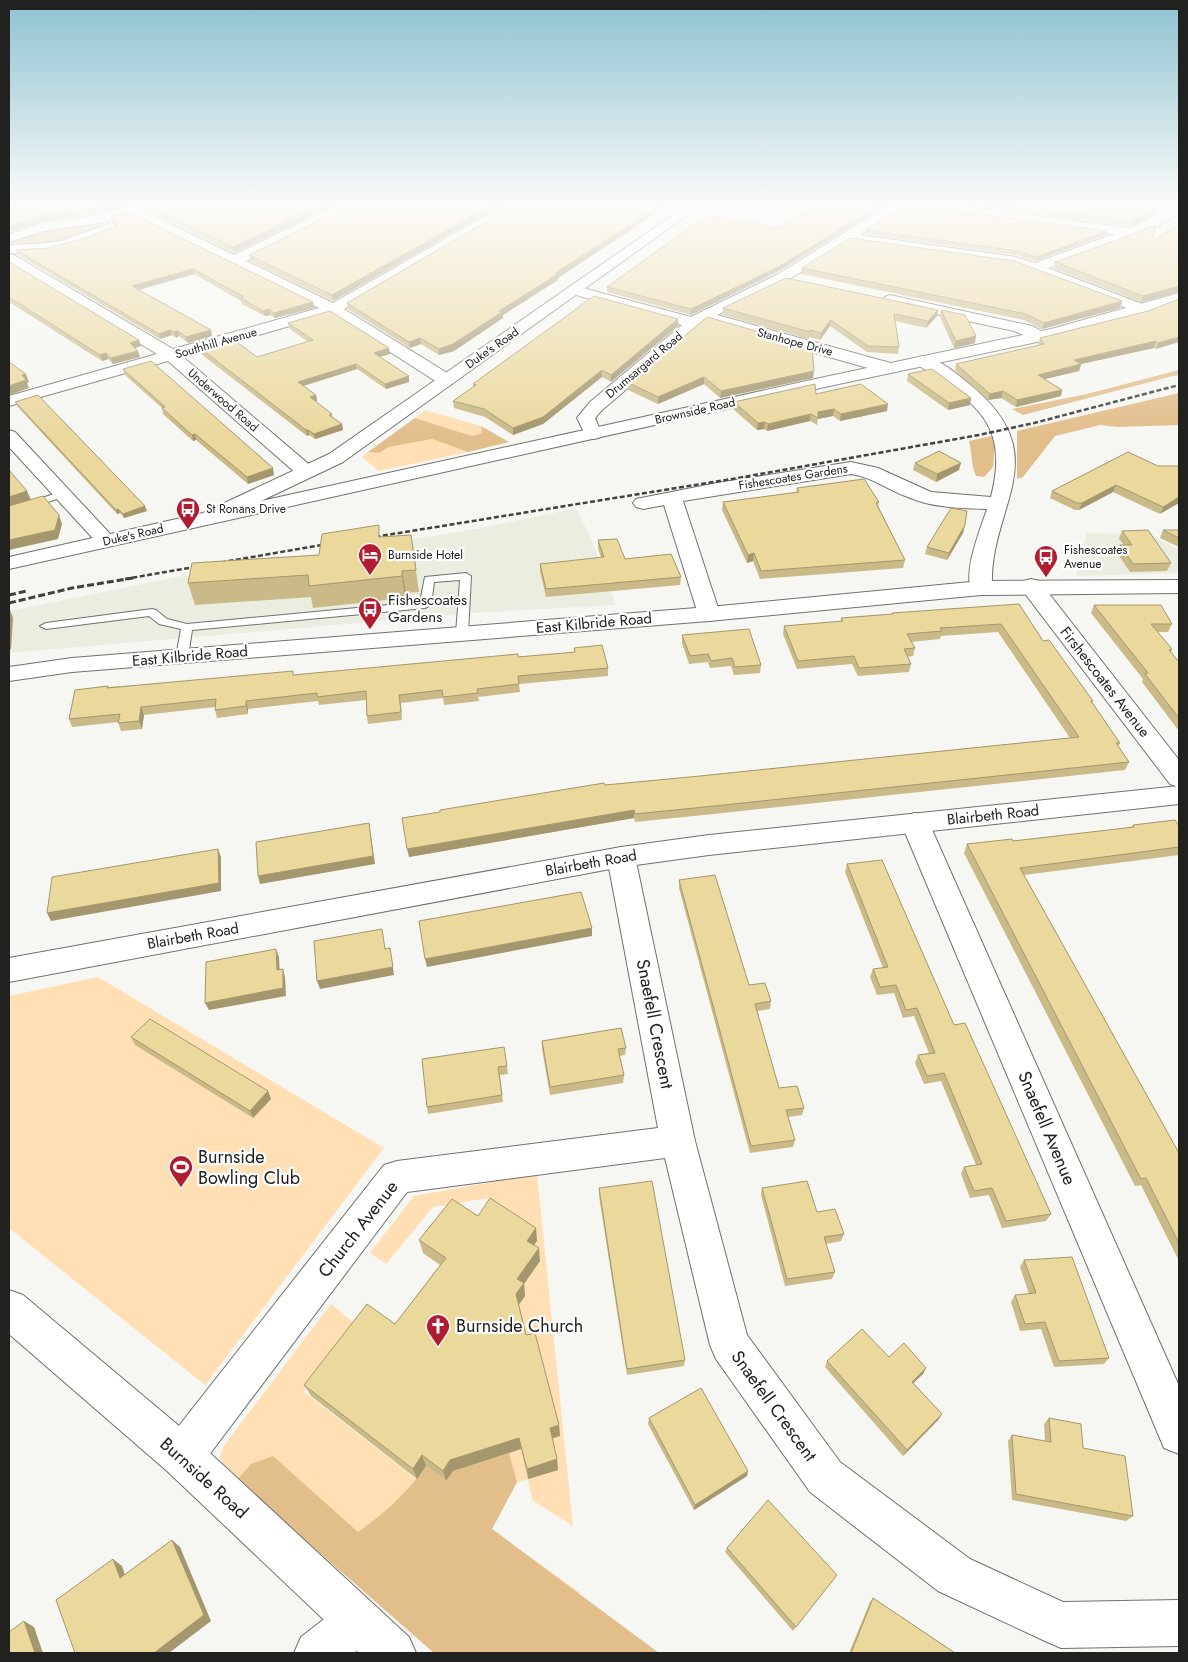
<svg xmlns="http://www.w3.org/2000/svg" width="1188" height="1662" viewBox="0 0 1188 1662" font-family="Jost,sans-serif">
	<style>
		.built { fill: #ebede1 }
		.green { fill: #ffdfb3 }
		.forest { fill: #e2be8b }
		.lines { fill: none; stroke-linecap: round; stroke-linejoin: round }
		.lane-casing { stroke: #70716d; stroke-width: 2 }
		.street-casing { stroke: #70716d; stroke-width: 2 }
		.secondary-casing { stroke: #70716d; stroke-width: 2 }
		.primary-casing { stroke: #70716d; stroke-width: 2 }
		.lane { fill: #fff; fill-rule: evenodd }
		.street { fill: #fff; fill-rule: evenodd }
		.secondary { fill: #fff; fill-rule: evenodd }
		.primary { fill: #fff; fill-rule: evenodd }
		.rail-far1 { stroke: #41423f; stroke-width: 2.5; stroke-dasharray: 5 2.5; stroke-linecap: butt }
		.rail { stroke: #41423f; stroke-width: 3; stroke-dasharray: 7 3; stroke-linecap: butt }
		.wall { fill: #c9ba87 }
		.shaded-wall { fill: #a4976e }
		.building { fill: #ead89d; stroke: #a4976e }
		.labels { text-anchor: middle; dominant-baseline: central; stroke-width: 4.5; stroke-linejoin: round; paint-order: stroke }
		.far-street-label { font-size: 12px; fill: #21211f; stroke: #fff }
		.far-poi-label { font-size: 12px; fill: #21211f; stroke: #fff; text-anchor: start }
		.poi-label { font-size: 15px; fill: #21211f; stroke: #fff; text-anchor: start }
		.street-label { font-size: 15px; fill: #21211f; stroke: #fff }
		.near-street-label { font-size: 18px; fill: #21211f; stroke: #fff }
		.near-poi-label { font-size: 18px; fill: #21211f; stroke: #fff; text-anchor: start }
	</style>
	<rect width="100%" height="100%" fill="#f6f7f2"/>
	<path class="built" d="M576 508 592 541 616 605 474 613 9 653V611L172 578 488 527Z
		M1087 533 1146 534 1179 549V573L1076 576Z"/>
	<path class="green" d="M425 410 481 426 482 433 472 436 415 418Z
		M432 439 468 452 379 471 362 457 368 452 379 453 389 447Z
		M98 977 384 1148 205 1385 9 1228V996Z
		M537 1174 573 1526 532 1500 528 1479 517 1482 492 1529 580 1593 434 1653 225 1470 220 1457 223 1447 331 1304 355 1324 304 1392 416 1479 426 1466 446 1481 453 1471 521 1449 528 1479 551 1439 559 1436 528 1348 517 1307 519 1292 528 1254 537 1241 492 1212 489 1198 433 1207 386 1264 370 1253 414 1196Z"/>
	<path class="forest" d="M89 222 104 223 103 227C78 239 37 248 9 246L10 240 33 233Z
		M1179 370V375L1173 376 1023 415 1012 409 1087 394Z
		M1179 393V425L1118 427 1100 425 1055 436 1023 477 1017 479V431Z
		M415 418 472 436 482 433 481 426 509 442 468 452 432 439 389 447 379 453 368 452Z
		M996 435 993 467 984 477 976 476C971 465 972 453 969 441Z
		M509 1453 517 1482 492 1529 659 1653H434L237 1480 251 1464 273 1456 358 1532C385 1513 407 1493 426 1466L446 1481 453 1471Z"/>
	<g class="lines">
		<g class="lane-casing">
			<path id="lane" d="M63 491 68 494 66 496 9 515V509Z
				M466 573 471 576 468 634 462 637 456 634 460 580 434 582 431 605 425 608 192 630 188 657 182 661 176 657 181 629 159 624 149 616 46 629 40 626 46 623 152 609 156 610 167 619 187 624 420 602 425 577Z"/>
		</g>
		<g class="street-casing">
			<path id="street" d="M342 203H358L357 206 246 261 333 303 508 203H523L344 309 452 376 455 380 452 384H440L331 314 183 357 312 467 315 471 312 475 305 477 298 475 168 361 9 406V396L157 354 9 264V254L14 255 173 349 319 308 127 214 125 211 127 208H137L234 255Z
				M893 203H933L1130 228 1164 211 1172 203H1179V211C1160 232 1079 257 1048 268L1150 307 1153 310 1150 313 1145 315 1013 265 849 242 788 280 717 315 894 364 896 368 894 372H882L706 322 602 410 595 418 602 434 599 438 593 439 587 438 577 418 590 402 682 325 569 293 567 290 569 287H579L691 317 778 274ZM905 207 1114 234 1035 263 1016 257 860 235Z
				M890 295 1032 326 1045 333 1047 336 1045 339 1039 341 1014 331 885 303 882 300 885 297Z
				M924 356C942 360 962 378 975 389 1056 459 988 508 992 588L989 593 981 595 973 593C961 575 981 528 987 509 960 508 933 508 908 497 888 490 872 477 851 474L683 501 720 614 717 619 709 621 701 619 698 614 664 505 643 509 636 507 633 503 636 499 717 483 851 462 878 468 931 492 991 497C1010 422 975 403 918 365L916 361 918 357Z
				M9 430 15 432 113 537 116 541 113 545 106 547 99 545 9 447Z
				M1031 579 1039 581 1179 760V787L1170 784 1023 591 1020 586 1023 581Z
				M915 813 925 816 929 823 1179 1386V1454L1164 1448 901 823 905 816Z
				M621 847 631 850 635 857 695 1141 747 1335 840 1462 970 1559 1063 1602 1179 1600V1646L1061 1648 1045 1641 938 1591 810 1492 716 1359 710 1345 665 1158 407 1192 197 1471 182 1477 167 1471 161 1456 167 1441 384 1165 397 1161 658 1128 607 857 611 850Z
				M358 1598 374 1605 381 1621 374 1637 354 1653H294L301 1637 342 1605Z"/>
		</g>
		<g class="secondary-casing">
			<path id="secondary" d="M142 203H159L158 206 132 215 98 223 44 231 9 242V234L42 223 98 215Z
				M690 203H704L343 462 261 501 834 375 1051 329 1179 293V303L1100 327 1051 339 834 385 9 569V557L203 513 329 454Z
				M111 223 118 227 116 230C82 246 46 255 9 253V245L35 244 61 241Z
				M1179 786V804L709 855 621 867 9 982V958L621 847 709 835Z
				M9 1290 23 1295 197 1441 409 1637 416 1653H359L167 1471 9 1334Z"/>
		</g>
		<g class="primary-casing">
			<path id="primary" d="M1179 580V593L981 595 709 621 72 672 9 681V667L72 658 709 607 981 581Z"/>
		</g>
		<use href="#lane" class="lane"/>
		<use href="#street" class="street"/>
		<use href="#secondary" class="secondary"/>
		<use href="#primary" class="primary"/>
		<path class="rail-far1" d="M368 538 738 478 979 435 1034 423 1179 385
			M125 579 333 543"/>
		<path class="rail" d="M9 595 27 591
			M9 603 72 588 133 578"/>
	</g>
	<path class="wall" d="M338 203 234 253 148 211 147 206Z
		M356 203H505L333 301 250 261 249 255Z
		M518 203H671L558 278V280L503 315V318L454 351 439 355 421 344 410 348 348 309 347 303Z
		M748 203H758L752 207Z
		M823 203H890L777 272 691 315 607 292V287L778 228Z
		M946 203H1158L1156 213 1130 226Z
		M111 217 314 308 275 318 270 315 265 316 242 304 241 301 194 274 139 290 212 336 188 343 179 336 176 338 172 335 160 339 18 255 16 250 49 248 89 237 116 226 117 225 112 222Z
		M1179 224V292L1141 302 1053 268 1055 262 1153 241Z
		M866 230 1107 231 1106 235 1035 261 1016 255 865 234Z
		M9 262 141 346 135 348 140 357 113 364 108 359 102 361 9 302Z
		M802 268 1122 301 1120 308 1042 329 1024 320 801 274Z
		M1179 299 1156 349 1154 348 1081 364 1079 371 1045 379 1062 390 1061 396 1016 407 1001 398 988 400 955 370 956 364 1040 346 1038 344 1040 338 1148 311Z
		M723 308 938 310 937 316 926 328 895 321 899 347 898 354 867 352 830 326 820 340 810 337 809 339 722 315Z
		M941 310 975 343 954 348 940 317Z
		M707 317 813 378 720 398 704 384 658 404 628 390 629 383Z
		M288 323 390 354 380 357 409 376V382L386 389 357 369 304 386 316 395 317 401H315L332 414 333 418 342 424 343 430 315 439 309 435 307 436 201 354 200 348 233 343 257 357 308 342 289 328Z
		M678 326 611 382 602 377 543 424 513 435 485 417 454 408 453 401 473 387V384Z
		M123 369 274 475 248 484 196 440 193 441 163 414 162 408 125 375Z
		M908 374 971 398 970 405 948 410 907 381Z
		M816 394 887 411 840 421 833 416 818 419 817 425 810 421 767 431 764 429 757 430 733 409 734 402Z
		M15 402 147 511 124 518 120 513 117 514 17 406Z
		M915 463 959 470 936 482 913 470Z
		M1158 466H1179L1160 514 1113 492 1079 510H1075L1050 498 1052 491Z
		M797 488 879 502 878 506 905 560 903 568 760 579 753 561 747 563 722 510 723 502 796 493Z
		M965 525 963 533 947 560 925 554 927 547Z
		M1163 530H1179V547L1160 538Z
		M1122 531 1171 563 1167 571 1130 572 1117 553 1120 545H1124L1119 539Z
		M411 535 419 592 406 593 405 598 313 608 311 597 195 605 188 583 319 555 381 537Z
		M598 540 625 559 681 577 680 585 546 597 540 571V564L601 558 598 548Z
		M1019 604 1043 641 1093 701 1092 703 1120 743 1118 747 1129 762 1125 770 723 813 635 822 634 818 409 857 605 785 690 777 1070 738 998 632 941 636 940 639 911 642 915 648 913 656 907 657 911 664 909 672 858 676 852 664 797 669 783 634 784 626 841 621V618L892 614V613Z
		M1094 605 1172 624 1168 632H1158L1172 649 1171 652 1179 662V731L1142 682 1143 679 1091 613Z
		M682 635 761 665 760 673 734 675 731 666 710 668 708 662 689 664 682 643Z
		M574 648 608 668V676L519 684 520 692 478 697 479 701 444 705 443 698 401 703 402 720 368 724 367 716 366 700 319 705 318 701 248 709V714L217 718 215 710V707L144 715 142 729 121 731 118 722 72 727 69 719 108 686V687L294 675 518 657 575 652Z
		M1133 825 1179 826V855L1024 875 1179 1153V1261L1141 1185 1135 1186 964 853 967 844 1013 841 1131 828Z
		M847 864 954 1025 1051 1214 1046 1221 1002 1228 989 1195 970 1198 961 1174 964 1167 976 1165 941 1081 924 1084 915 1063 918 1055 929 1053 914 1016 903 1018 894 993 877 995 870 977 873 969 883 968 845 872Z
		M679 880 749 985 771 1001 770 1009 757 1011 779 1088 804 1108 802 1115 788 1117 795 1140 793 1147 750 1153 679 888Z
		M131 1037 268 1091 271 1099 253 1118 135 1045Z
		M542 1041 626 1048 625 1055 619 1056 624 1075 623 1083 550 1095 542 1049Z
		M422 1059 507 1066 508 1074 500 1075 503 1102 428 1114 427 1107Z
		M599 1188 685 1360 684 1366 627 1375 599 1196Z
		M762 1188 817 1212 844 1234 841 1241 826 1244 835 1272 832 1279 785 1286 761 1195Z
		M478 1216 536 1228 537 1241 534 1245 540 1261 524 1284 525 1296 519 1305 526 1335 559 1425 560 1436 552 1438 557 1459 558 1470 528 1479 521 1449 453 1471 446 1481 426 1466 417 1479 311 1396 304 1385 395 1324 440 1265 423 1253 419 1240Z
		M1024 1260 1109 1358 1104 1364 1054 1367 1041 1329 1020 1331 1011 1302 1015 1295 1029 1294 1020 1267Z
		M889 1357 923 1374 913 1383 942 1414 938 1420 903 1456 825 1367 827 1361Z
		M649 1418 747 1476 694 1510 648 1424Z
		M1049 1418 1133 1516 1126 1521 1012 1500 1008 1441 1012 1435 1045 1441 1044 1424Z
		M727 1548 834 1579 793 1631 725 1552Z
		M873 1598 955 1653H849L870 1602Z"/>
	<path class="shaded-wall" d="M115 203H136L98 213 42 221 9 232V226L40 216Z
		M326 203H338L234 253 233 247Z
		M495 203H505L333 301 332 295Z
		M664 203H671L558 278V280L503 315V318L454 351 439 355V349Z
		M752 203H758L752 207Z
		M883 203H890L777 272 691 315V309Z
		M1158 208 1156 213 1130 226 1131 221Z
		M1107 231 1106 235 1035 261 1036 257Z
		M193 269 194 274 134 291 132 286Z
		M1179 286V292L1141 302 1143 296Z
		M1122 301 1120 308 1042 329 1044 323Z
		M313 302 314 308 275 318 274 313Z
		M269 309 270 315 265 316 263 311Z
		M938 310 937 316 926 328 928 321Z
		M678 319V326L611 382V375Z
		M831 320 830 326 820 340 821 333Z
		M170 330 172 335 160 339 159 334Z
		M211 330 212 336 188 343 186 337Z
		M178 331 179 336 176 338 174 332Z
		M976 336 975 343 954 348 956 341Z
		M1179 337V342L1156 349 1158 343Z
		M420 338 421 344 410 348 409 342Z
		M139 340 141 346 131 349 130 343Z
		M1156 341 1154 348 1072 366 1074 360Z
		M389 348 390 354 375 358 374 353Z
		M138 351 140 357 113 364 111 358Z
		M106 353 108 359 102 361 100 355Z
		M356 364 357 369 299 387 298 382Z
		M1081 364 1079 371 1036 381 1038 375Z
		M602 370V377L543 424 513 435V428Z
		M814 371 813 378 720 398 721 391Z
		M26 374 29 382 27 383 29 388 9 395V386L22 375Z
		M409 376V382L386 389 385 384Z
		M704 377V384L658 404V397Z
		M1062 390 1061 396 1016 407 1017 400Z
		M1003 391 1001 398 988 400 990 394Z
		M316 395 317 401 311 403 310 397Z
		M971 398 970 405 948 410 949 403Z
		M888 404 887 411 840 421 841 414Z
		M834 409 833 416 818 419V412Z
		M811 414 810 421 767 431 768 424Z
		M765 422 764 429 757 430 758 423Z
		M342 424 343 430 315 439 314 434Z
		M306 430H308L309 435 307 436Z
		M195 434 196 440 193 441 192 435Z
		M961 463 959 470 936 482 937 474Z
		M273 468 274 475 248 484 247 477Z
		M1116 485 1113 492 1079 510 1082 503Z
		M27 491 31 500 9 507V497Z
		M1179 497V503L1160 514 1163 507Z
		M145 506 147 511 124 518 123 514Z
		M118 509 120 513 117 514 116 510Z
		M59 515 62 524 58 539 9 550V540Z
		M965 525 963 533 947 560 949 553Z
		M754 553 753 561 747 563 748 555Z
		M402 571 406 593 405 598 402 576Z
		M10 610 13 618 11 649 9 650Z
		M246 701 248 709V714L246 706Z
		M141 707 144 715 142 729 139 721Z
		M634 810V818L409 857 407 849Z
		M369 823 375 864 260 884 258 876Z
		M218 849 221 857V891L51 921 47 913Z
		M592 928V936L427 967 425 959Z
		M390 948 394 975 320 989 317 981Z
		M276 949 279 957 280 978 277 970Z
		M283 969 285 977 286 996 209 1010 205 1003Z
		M268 1091 271 1099 253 1118 250 1111Z
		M536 1228 537 1241 528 1254 527 1241Z
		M539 1248 540 1261 524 1284 525 1296 517 1307 516 1294 517 1279Z
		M926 1368 923 1374 908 1388 912 1382Z
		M942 1414 938 1420 903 1456 907 1450Z
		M559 1425 560 1436 551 1439 550 1428Z
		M519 1438 521 1449 453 1471 446 1481 443 1471 450 1460Z
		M422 1455 426 1466 417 1479 413 1469Z
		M557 1459 558 1470 528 1479 527 1469Z
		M748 1471 747 1476 694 1510 695 1505Z
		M172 1540 180 1547 211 1621 169 1653H154Z
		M113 1559 122 1566 128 1584 120 1578Z
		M24 1621 34 1627 43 1653H35Z"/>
	<path class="building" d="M15 203H115L96 208 40 216 9 226V204Z
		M156 203H326L233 247 147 206Z
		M356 203H495L332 295 249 255Z
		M518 203H664L555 273 558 274 499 311 502 312 453 344 439 349 420 338 409 342 347 303Z
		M823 203H883L778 267 691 309 607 287 707 215 778 228Z
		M989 203H1158V208L1131 221Z
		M906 205 1107 231 1036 257 1017 251 866 230Z
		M128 212 313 302 274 313 269 309 263 311 241 298 244 297 193 269 132 286 211 330 186 337 178 331 174 332 170 330 159 334 16 250 49 248 89 237 116 226 118 222 111 217Z
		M1179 224V286L1143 296 1055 262 1120 239 1155 225 1153 241Z
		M850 238 1014 261 1122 301 1044 323 1026 314 802 268Z
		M9 262 139 340 130 343 138 351 111 358 106 353 100 355 9 297Z
		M786 278 938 310 928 321 894 314 899 347 868 346 831 320 821 333 810 330V332L723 308Z
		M594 296 678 319 611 375 602 370 543 417 513 428 484 409 453 401 476 385 473 384Z
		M1179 299V337L1158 343 1156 341 1074 360 1081 364 1038 375 1062 390 1017 400 1003 391 990 394 956 364 1044 344 1040 338 1148 311Z
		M941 310 965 315 976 336 956 341Z
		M330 311 389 348 374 353 409 376 385 384 356 364 298 382 316 395 310 397 332 414 329 415 342 424 314 434 308 430H306L200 348 227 340 233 343 237 342 257 357 313 340 288 323Z
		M707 317 812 347 814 371 721 391 704 377 658 397 629 383Z
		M151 361 273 468 247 477 195 434 192 435 162 408 165 407 123 369Z
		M9 362 26 374 22 375 26 380 9 386Z
		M932 369 971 398 949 403 908 374Z
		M815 384 816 394 861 384 888 404 841 414 834 409 818 412V418L811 414 768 424 765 422 758 423 734 402Z
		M38 395 145 506 123 514 118 509 116 510 15 402Z
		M939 451 961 463 937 474 915 463Z
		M1128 452 1158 466H1179V497L1163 507 1116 485 1082 503H1077L1052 491Z
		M9 470 27 491 9 497Z
		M864 479 879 502 876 503 905 560 761 571 754 553 748 555 723 502 799 492 797 488Z
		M43 496 59 515 55 530 9 540V506Z
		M951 508 967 511 965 525 949 553 927 547Z
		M379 525V537L411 535 416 570 402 571V576L309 586 308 575 188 583 192 563 319 555 322 534Z
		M1148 530 1171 563 1133 564 1120 545H1132L1122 531Z
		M1163 530H1179V538Z
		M617 539 625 559 671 554 681 577 546 589 540 564 604 557 598 540Z
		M1019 604 1043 641 1049 640 1093 701H1091L1120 743H1116L1129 762 724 805 635 814 634 810 407 849 402 818 440 812V810L604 783 605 785 690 777 1079 737 1001 624 940 628 942 631 907 634 915 648 904 649 911 664 859 668 854 656 798 661 784 626 843 621 841 618 893 614 892 613Z
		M1094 605H1161L1172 624H1151L1172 649 1169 650 1179 662V718L1145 674 1148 673Z
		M749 629 761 665 735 667 732 658 711 661 708 654 690 656 682 635Z
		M602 645 608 668 518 676 519 684 477 689 478 693 443 697 442 690 399 695 401 712 367 716 366 691 317 697V693L246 701V706L215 710 216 699 141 707 139 721 118 723 120 714 69 719 75 690 108 686 107 688 293 671V675L518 654V657L575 652 574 648Z
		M1175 820 1179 826V847L1020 868 1179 1153V1243L1146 1178 1141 1179 967 844 1012 839 1013 841 1134 827 1133 825Z
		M369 823 373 856 258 876 256 842Z
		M218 849 219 883 47 913 52 877Z
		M882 860 954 1025 965 1023 1051 1214 1006 1221 992 1188 974 1191 964 1167 982 1164 944 1073 927 1076 918 1055 935 1053 917 1008 906 1010 896 985 880 987 873 969 888 967 847 864Z
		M715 875 749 985 765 983 771 1001 755 1004 779 1088 797 1086 804 1108 786 1110 795 1140 751 1146 679 880Z
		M581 892 592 928 425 959 419 921Z
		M382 929 385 949 390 948 393 967 317 981 314 941Z
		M276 949 277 970 283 969V988L205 1003 206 962Z
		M150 1019 268 1091 250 1111 131 1037Z
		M621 1028 626 1048 618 1049 624 1075 550 1087 542 1041Z
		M504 1047 507 1066 498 1067 502 1095 427 1107 422 1059Z
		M652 1181 685 1360 627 1369 599 1188Z
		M807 1181 817 1212 835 1209 844 1234 824 1237 835 1272 787 1279 762 1188Z
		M490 1198 536 1228 527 1241 539 1248 517 1279 524 1283 516 1294 526 1335 535 1333 559 1425 550 1428 557 1459 527 1469 519 1438 450 1460 443 1471 422 1455 413 1469 304 1385 367 1304 395 1324 446 1258 419 1240 452 1199 478 1216Z
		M1072 1257 1109 1358 1059 1361 1045 1322 1025 1324 1015 1295 1036 1293 1024 1260Z
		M862 1329 889 1357 904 1343 926 1368 912 1382 942 1414 907 1450 827 1361Z
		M701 1388 748 1471 695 1505 649 1418Z
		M1049 1418 1081 1424 1083 1448 1125 1456 1133 1516 1016 1494 1012 1435 1051 1442Z
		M768 1500 837 1575 796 1627 727 1548Z
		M172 1540 204 1615 154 1653H75L56 1600 113 1559 120 1578Z
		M873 1598 955 1653H851Z
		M24 1621 35 1653H9V1632Z"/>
	<linearGradient id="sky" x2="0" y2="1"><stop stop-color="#8dc2d0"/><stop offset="0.47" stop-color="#fbfbf9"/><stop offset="1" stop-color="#fbfbf9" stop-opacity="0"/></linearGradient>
	<rect width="1188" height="435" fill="url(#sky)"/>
	<defs>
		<g id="bus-pin" transform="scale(1.25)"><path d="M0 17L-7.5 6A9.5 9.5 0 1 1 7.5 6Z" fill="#b01d30" stroke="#fff"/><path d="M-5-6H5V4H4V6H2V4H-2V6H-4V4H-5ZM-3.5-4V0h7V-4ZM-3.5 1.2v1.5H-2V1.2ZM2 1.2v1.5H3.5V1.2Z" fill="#fff"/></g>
		<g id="hotel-pin" transform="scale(1.25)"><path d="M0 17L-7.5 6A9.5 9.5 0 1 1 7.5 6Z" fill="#b01d30" stroke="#fff"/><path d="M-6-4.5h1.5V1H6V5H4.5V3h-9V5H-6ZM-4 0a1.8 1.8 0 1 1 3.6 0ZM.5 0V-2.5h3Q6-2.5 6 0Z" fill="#fff"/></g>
		<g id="stadium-pin" transform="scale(1.25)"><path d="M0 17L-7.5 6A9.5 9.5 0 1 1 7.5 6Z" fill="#b01d30" stroke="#fff"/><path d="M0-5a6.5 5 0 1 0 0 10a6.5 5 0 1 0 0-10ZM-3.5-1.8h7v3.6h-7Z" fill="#fff"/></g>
		<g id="church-pin" transform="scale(1.25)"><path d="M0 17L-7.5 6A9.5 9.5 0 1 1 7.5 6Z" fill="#b01d30" stroke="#fff"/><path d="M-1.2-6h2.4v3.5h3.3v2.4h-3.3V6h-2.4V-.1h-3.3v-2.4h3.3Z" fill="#fff"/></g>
	</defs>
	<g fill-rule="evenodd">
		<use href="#bus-pin" x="188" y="509"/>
		<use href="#hotel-pin" x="370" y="555"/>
		<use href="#bus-pin" x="1046" y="557"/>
		<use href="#bus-pin" x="370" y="609"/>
		<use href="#stadium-pin" x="181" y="1167"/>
		<use href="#church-pin" x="438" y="1326"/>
	</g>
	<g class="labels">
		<g class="far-street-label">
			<text transform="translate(795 342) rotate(15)">Stanhope Drive</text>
			<text transform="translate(216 343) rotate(-16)">Southhill Avenue</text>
			<text transform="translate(492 348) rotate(-35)">Duke's Road</text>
			<text transform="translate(644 365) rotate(-40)">Drumsargard Road</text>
			<text transform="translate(223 400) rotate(41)">Underwood Road</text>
			<text transform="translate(695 411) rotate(-13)">Brownside Road</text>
			<text transform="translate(793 477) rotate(-9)">Fishescoates Gardens</text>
			<text transform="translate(133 535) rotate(-13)">Duke's Road</text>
		</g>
		<g class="far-poi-label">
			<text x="206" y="509">St Ronans Drive</text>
			<text x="1064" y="550">Fishescoates<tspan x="1064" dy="14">Avenue</tspan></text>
			<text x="388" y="555">Burnside Hotel</text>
		</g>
		<g class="poi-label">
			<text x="388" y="600">Fishescoates<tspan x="388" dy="17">Gardens</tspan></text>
		</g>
		<g class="street-label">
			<text transform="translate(594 623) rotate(-5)">East Kilbride Road</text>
			<text transform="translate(190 656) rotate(-5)">East Kilbride Road</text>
			<text transform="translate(1105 682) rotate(52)">Firshescoates Avenue</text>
			<text transform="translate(993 815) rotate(-6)">Blairbeth Road</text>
			<text transform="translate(591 863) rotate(-10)">Blairbeth Road</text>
			<text transform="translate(193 936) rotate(-10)">Blairbeth Road</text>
		</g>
		<g class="near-street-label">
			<text transform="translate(655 1024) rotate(79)">Snaefell Crescent</text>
			<text transform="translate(1047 1128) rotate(67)">Snaefell Avenue</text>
			<text transform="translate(358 1229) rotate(-52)">Church Avenue</text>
			<text transform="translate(774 1406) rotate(54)">Snaefell Crescent</text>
			<text transform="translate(204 1478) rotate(42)">Burnside Road</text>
		</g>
		<g class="near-poi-label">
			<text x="198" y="1157">Burnside<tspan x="198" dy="21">Bowling Club</tspan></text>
			<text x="456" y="1326">Burnside Church</text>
		</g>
	</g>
	<rect width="1188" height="1662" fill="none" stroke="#21211f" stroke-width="20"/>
</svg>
